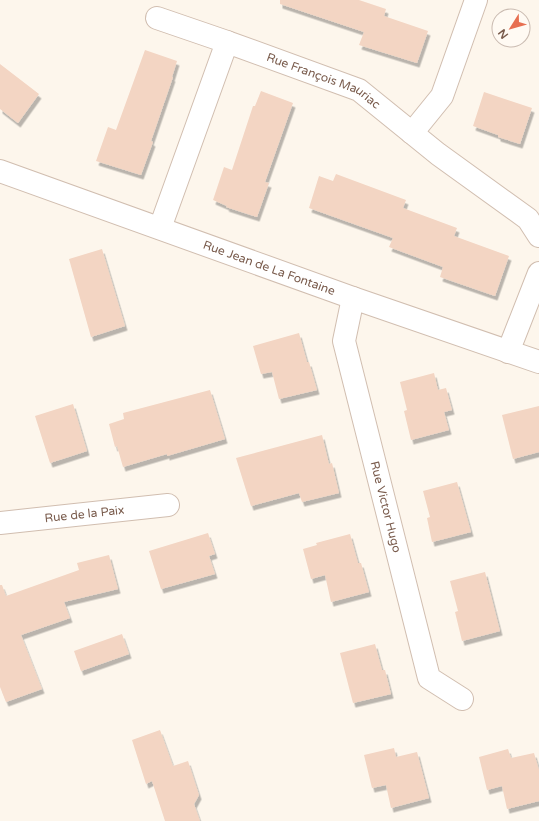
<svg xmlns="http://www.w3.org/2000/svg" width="539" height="821" viewBox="0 0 539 821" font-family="'Varela Round',sans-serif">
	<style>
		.building { fill: #f3d5c3; filter: url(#shadow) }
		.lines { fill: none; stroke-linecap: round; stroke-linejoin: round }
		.minor-casing { stroke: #d1beb0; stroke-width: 24 }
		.minor { stroke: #fff; stroke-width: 22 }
		.labels { text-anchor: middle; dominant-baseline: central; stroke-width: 4; stroke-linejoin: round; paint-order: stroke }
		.street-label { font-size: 12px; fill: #7a5c4d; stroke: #fffaf3 }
	</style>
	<defs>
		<filter id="shadow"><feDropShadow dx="2.5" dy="4.5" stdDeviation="0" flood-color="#0004"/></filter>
	</defs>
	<rect width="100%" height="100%" fill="#fdf6ec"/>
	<path class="building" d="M280 0H359L386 9 384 16 428 31 417 63 359 45 364 32 280 4Z
		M145 50 177 61 172 77H173L151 141 153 142 141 175 96 161 108 127 116 130Z
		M0 64 39 94 18 123 0 109Z
		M261 91 293 103 265 182 269 183 257 217 226 207 227 206 213 200 224 167 232 170 253 106H255Z
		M484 92 532 108 520 144 498 137V135L473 126Z
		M336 174 406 200 403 208 457 228 454 236 509 256 495 296 440 277 443 267 389 247 393 238 309 208 319 176 333 181Z
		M102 249 125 326 91 337 69 259Z
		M299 333 307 362H309L317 390 279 399 272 372 261 374 253 346Z
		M434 373 438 390 446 388 452 410 444 412 449 430 411 440 404 411 407 410 400 382Z
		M210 390 225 439 167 456V454L123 467 117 446 115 447 109 424 124 419 123 413Z
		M73 404 87 451 50 463 35 416Z
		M539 406V452L513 459 502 415Z
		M322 435 329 464 332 463 339 493 302 502 299 493 251 506 236 458Z
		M457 482 471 532 432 542 427 518 430 517 423 491Z
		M208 533 215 554 209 556 215 574 161 589 149 551Z
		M350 534 358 563H361L369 592 331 602 325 575 311 579 303 549 317 545 316 543Z
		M109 555 118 589 64 602 70 618 21 635 42 689 6 702 0 687V585H2L6 596 79 570 77 563Z
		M485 572 500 631 462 641 455 612 458 611 450 581Z
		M122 634 129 654 81 671 74 651Z
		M375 644 382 670H385L391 694 353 703 340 653Z
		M160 730 173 766 188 761 199 795 194 804 200 821H165L152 781 146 784 132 740Z
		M394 748 396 757 417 752 429 798 391 808 386 785 372 788 364 755Z
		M508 749 511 758 534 753 539 770V801L507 809 502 786 487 790 479 757Z"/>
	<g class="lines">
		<g class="minor-casing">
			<g id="minor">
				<path d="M157 18 227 42"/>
				<path d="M412 133 442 96 476 0"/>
				<path id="s1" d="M0 171 353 298 539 362"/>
				<path id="s2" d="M160 228 227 42 359 90 438 154 528 219 539 236"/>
				<path id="s3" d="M353 298 344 341 429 678 462 699"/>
				<path d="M508 352 539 273"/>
				<path id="s4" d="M0 523 168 505"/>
			</g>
		</g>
		<use href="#minor" class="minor"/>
	</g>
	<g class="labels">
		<g class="street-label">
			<text stroke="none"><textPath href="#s2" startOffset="302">Rue François Mauriac</textPath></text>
			<text stroke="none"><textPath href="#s1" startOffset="286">Rue Jean de La Fontaine</textPath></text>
			<text stroke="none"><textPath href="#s3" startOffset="215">Rue Victor Hugo</textPath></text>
			<text stroke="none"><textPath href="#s4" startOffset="85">Rue de la Paix</textPath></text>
		</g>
	</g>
	<g transform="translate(511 28) rotate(233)"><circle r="19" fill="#fffaf3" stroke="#cabbb1"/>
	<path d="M0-3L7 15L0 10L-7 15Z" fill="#e76f51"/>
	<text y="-6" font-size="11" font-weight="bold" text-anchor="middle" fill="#7a5c4d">N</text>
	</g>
</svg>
